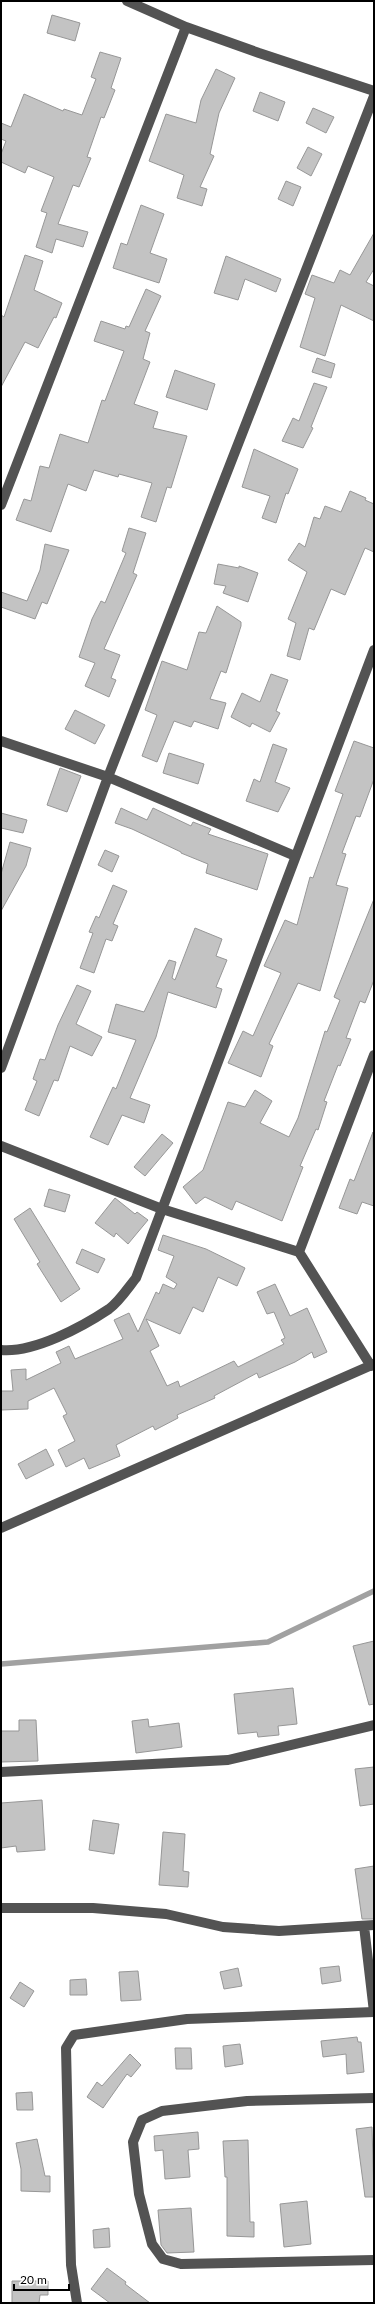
<svg xmlns="http://www.w3.org/2000/svg" width="375" height="2304" viewBox="0 0 375 2304" font-family="Lato,sans-serif">
	<style>
		.lines { fill: none; stroke-linecap: round; stroke-linejoin: round }
		.stream { stroke: #a1a1a1; stroke-width: 5.5 }
		.building { fill: #c3c3c3; stroke: #979797 }
		.minor { stroke: #535353; stroke-width: 10 }
	</style>
	<rect width="100%" height="100%" fill="#fff"/>
	<g class="lines">
		<path class="stream" d="M1 1664 268 1642 374 1591"/>
	</g>
	<path class="building" d="M52 15 80 23 75 41 47 33Z
		M100 52 121 58 111 88 115 90 104 118 101 117 87 157 91 158 79 187 73 185 58 224 88 232 83 247 56 239 52 253 36 247 47 213 41 211 54 177 28 166 25 173 1 162V154L6 141 1 139V123L11 127 24 94 63 111 64 109 82 115 96 79 91 77Z
		M216 69 235 78 219 113 210 154 214 156 200 187 207 189 202 206 177 198 184 175 149 161 166 114 196 123 201 100Z
		M260 92 285 102 278 121 253 111Z
		M313 108 334 117 326 133 306 123Z
		M308 147 322 154 311 176 297 168Z
		M286 181 301 187 293 206 278 199Z
		M141 205 164 214 150 253 167 259 159 283 113 268 121 243 127 245Z
		M374 233V269L366 282 374 286V321L341 305 325 356 300 347 315 298 305 294 312 275 334 283 340 270 350 275Z
		M25 255 43 261 34 290 62 303 56 318 54 317 38 348 25 342 1 387V315L4 317Z
		M226 256 281 279 276 292 245 279 238 300 214 293Z
		M146 289 161 296 145 331 150 333 143 359 150 362 134 404 158 412 153 428 187 436 171 488 167 487 156 522 141 517 152 483 119 474 118 477 94 470 86 491 68 484 51 532 16 520 24 499 31 501 40 466 49 468 60 434 88 443 102 400 105 401 124 351 94 341 101 321 125 329 126 326 129 327Z
		M317 358 335 364 331 378 312 372Z
		M175 370 215 384 207 410 166 397Z
		M314 383 327 387 311 427 313 428 303 448 282 441 293 418 299 421Z
		M254 449 298 469 288 494 286 493 276 523 262 518 270 496 242 487Z
		M350 491 366 498 365 500 374 504V552L365 548 345 595 331 589 314 630 309 628 300 660 287 656 296 623 288 619 307 572 288 560 299 543 305 547 314 517 320 519 325 506 341 512Z
		M129 528 146 533 133 573 137 575 104 649 120 655 111 678 116 680 109 697 85 686 95 663 79 657 92 619 101 601 105 603 126 553 122 551Z
		M45 544 69 550 47 604 42 602 35 619 1 607V592L27 601 40 570Z
		M218 564 239 568V566L258 573 248 602 223 593 226 586 214 584Z
		M217 606 241 622V626L226 673 221 671 210 699 226 703 218 729 194 721 191 727 174 721 157 762 142 756 157 715 145 710 162 661 187 670 199 632 206 633Z
		M271 674 288 680 276 711 280 713 270 732 252 723 250 727 231 717 242 693 260 702Z
		M75 710 105 725 95 744 65 729Z
		M354 741 374 748V779L360 817 356 816 342 853 346 854 336 885 348 888 320 991 298 983 269 1044 273 1046 261 1077 228 1063 243 1031 253 1036 281 973 264 966 285 920 297 925 310 877 313 878 343 794 335 791Z
		M273 744 287 749 275 782 290 788 278 812 246 801 254 779 260 782Z
		M169 753 204 764 198 784 163 773Z
		M60 768 81 776 67 812 47 805Z
		M121 808 147 820 153 808 191 826 193 822 211 829 208 834 268 854 257 890 206 873 208 864 181 853V852L132 829 115 823Z
		M1 813 27 820 23 833 1 828Z
		M10 842 31 848 26 866 1 911V874Z
		M105 850 119 856 112 872 98 865Z
		M113 885 127 891 113 924 118 926 112 941 106 939 94 973 80 968 93 933 89 932 96 916 99 918Z
		M374 899V980L365 1003 360 1001 346 1038 351 1039 340 1066 338 1065 324 1101 327 1102 318 1130 316 1129 300 1166 303 1167 282 1221 236 1201 232 1210 205 1197 196 1204 183 1187 203 1170 228 1102 245 1107 255 1090 272 1101 260 1123 289 1137 298 1118 325 1031 327 1032 340 1000 334 997Z
		M195 928 222 939 216 956 227 960 216 987 222 989 216 1008 168 992 156 1037 130 1098 150 1105 144 1123 122 1115 108 1145 90 1137 113 1087 116 1089 136 1040 108 1032 116 1004 144 1012 169 960 176 962 172 978 175 980Z
		M77 985 91 991 76 1024 102 1037 92 1056 70 1046 58 1081 54 1080 39 1116 25 1110 37 1081 33 1079 40 1059 45 1060 58 1025Z
		M373 1132 374 1206 362 1202 357 1214 339 1208 350 1179 354 1181Z
		M162 1134 173 1143 145 1176 134 1167Z
		M49 1189 70 1195 65 1212 44 1206Z
		M115 1198 135 1214 137 1212 148 1220 128 1244 116 1233 114 1237 95 1223Z
		M30 1208 80 1289 61 1302 37 1264 40 1262 14 1219Z
		M163 1235 206 1249 245 1268 237 1286 218 1277 203 1312 193 1307 180 1334 146 1319 159 1346 150 1351 167 1386 178 1381 180 1387 234 1361 238 1367 284 1344 281 1340 285 1338 274 1312 267 1314 257 1292 275 1284 290 1316 307 1308 327 1352 314 1358 312 1352 295 1362 259 1378 257 1373 214 1396 215 1398 177 1415 178 1418 155 1430 153 1426 116 1445 120 1456 89 1469 84 1458 66 1467 58 1450 75 1441 63 1416 67 1414 54 1388 28 1401V1409L1 1410V1391H13L11 1370 26 1369V1380L61 1363 56 1352 69 1346 75 1359 123 1339 114 1320 129 1313 138 1332 156 1292 159 1294 163 1284 174 1289 177 1284 166 1277 174 1256 158 1250Z
		M82 1249 105 1259 98 1273 76 1263Z
		M46 1449 54 1465 26 1479 18 1464Z
		M374 1641V1704L369 1705 353 1646Z
		M293 1688 297 1724 278 1726 279 1735 258 1737 257 1732 238 1734 234 1694Z
		M148 1719 149 1727 179 1723 182 1747 136 1753 132 1721Z
		M19 1720H36L38 1761 1 1762V1731H19Z
		M374 1767V1804L360 1806 355 1769Z
		M42 1800 45 1850 17 1852 16 1846 1 1848V1803Z
		M93 1820 119 1824 114 1854 89 1850Z
		M163 1832 185 1834 183 1871 189 1872 188 1887 159 1885Z
		M374 1866V1919H362L355 1869Z
		M339 1966 341 1981 322 1984 320 1968Z
		M238 1968 242 1986 224 1989 220 1972Z
		M138 1971 141 2000 121 2001 119 1972Z
		M86 1979 87 1995H70V1980Z
		M20 1982 34 1991 24 2007 10 1998Z
		M357 2037 358 2042H361L364 2072 347 2074 346 2054 323 2057 321 2041Z
		M240 2044 243 2064 225 2067 223 2046Z
		M175 2048H191L192 2069H176Z
		M130 2054 141 2065 131 2077 127 2074 103 2108 87 2097 97 2082 102 2086Z
		M32 2092 33 2110H17L16 2093Z
		M372 2127 374 2197H365L356 2129Z
		M198 2132 199 2149 188 2150 190 2177 165 2179 163 2150 155 2151 154 2136Z
		M37 2139 45 2176H50V2192L21 2191V2169L16 2143Z
		M248 2140 250 2222H254V2237L227 2236V2177H225L223 2141Z
		M307 2201 311 2244 284 2247 280 2204Z
		M191 2208 194 2252 167 2253 161 2245 158 2210Z
		M109 2228 110 2247 94 2248 93 2230Z
		M107 2268 126 2282 125 2284 150 2303H110L91 2289Z
		M12 2281H48V2295H40L39 2303H12Z"/>
	<g class="lines">
		<path class="minor" d="M127 1 186 27 259 53 374 91
			M1 505 186 27
			M1 741 108 777 295 856
			M1 1068 108 777 374 96
			M1 1146 162 1209 299 1252 371 1366
			M299 1252 374 1055
			M1 1350C34 1353 82 1327 109 1309 119 1302 128 1288 136 1278L374 650
			M1 1528 374 1364
			M1 1772 228 1760 374 1725
			M1 1908H93L166 1914 223 1927 279 1931 374 1925
			M364 1926 374 2012
			M374 2098 247 2101 162 2111 142 2120 133 2142 139 2194 152 2244 163 2259 181 2264 374 2260
			M77 2303 71 2265 66 2048 74 2035 187 2019 374 2012"/>
	</g>
	<rect width="375" height="2304" fill="none" stroke="#000000" stroke-width="4"/>
	<path d="M14 2284v6h55v-6" fill="none" stroke="#000000" stroke-width="2"/>
	<text x="20" y="2284" font-size="12" fill="#000000" stroke="#ffffff" stroke-width="3" paint-order="stroke">20 m</text>
</svg>
